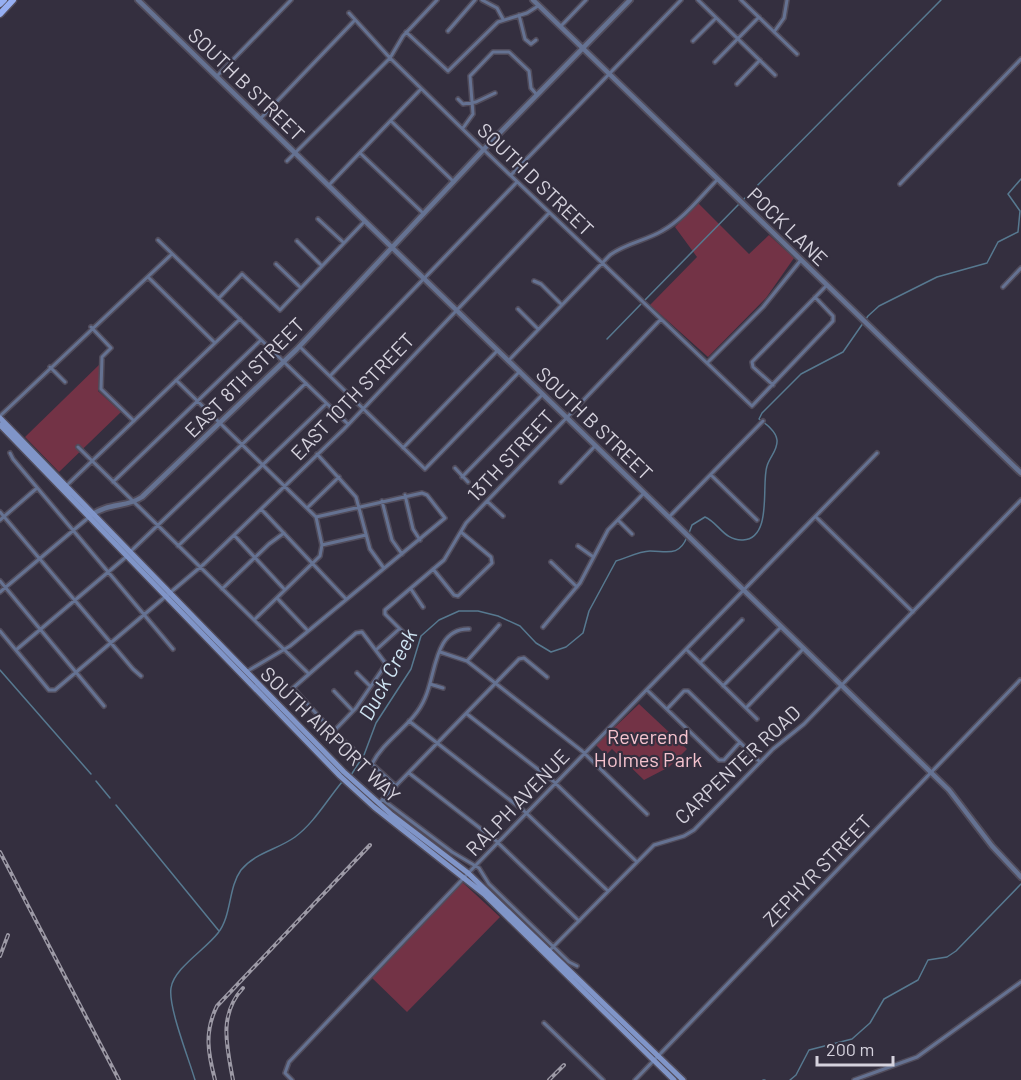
<svg xmlns="http://www.w3.org/2000/svg" width="1021" height="1080" viewBox="0 0 1021 1080" font-family="Barlow,sans-serif">
	<style>
		.green { fill: #733346 }
		.lines { fill: none; stroke-linecap: round; stroke-linejoin: round }
		.stream { stroke: #577990; stroke-width: 1.5 }
		.minor-casing { stroke: #514c5b; stroke-width: 6 }
		.tertiary-casing { stroke: #514c5b; stroke-width: 8 }
		.secondary-casing { stroke: #514c5b; stroke-width: 8 }
		.primary-casing { stroke: #514c5b; stroke-width: 9 }
		.minor { stroke: #657292; stroke-width: 3 }
		.tertiary { stroke: #657292; stroke-width: 4.5 }
		.secondary { stroke: #8095c8; stroke-width: 5 }
		.primary { stroke: #96aff2; stroke-width: 6 }
		.rail-casing { stroke: #9d9aa6; stroke-width: 4 }
		.rail { stroke: #342f3f; stroke-width: 1.5; stroke-dasharray: 4.5; stroke-linecap: butt }
		.labels { text-anchor: middle; dominant-baseline: central; stroke-width: 4.5; stroke-linejoin: round; paint-order: stroke }
		.street-label { font-size: 20px; fill: #d5d2dd; stroke: #342f3f }
		.park-label { font-size: 20px; fill: #f5c3ce; stroke: #342f3f }
		.water-label { font-size: 21px; font-style: italic; fill: #cfe5f3; stroke: #342f3f }
	</style>
	<rect width="100%" height="100%" fill="#342f3f"/>
	<path class="green" d="M698 203 749 254 769 235 794 258 766 298 708 357 650 305 697 257 675 227Z
		M102 362 98 391 121 412 59 472 25 437Z
		M639 704 687 749 669 767 644 780 612 749 606 755 596 745Z
		M461 881 500 917 407 1012 370 976Z"/>
	<g class="lines">
		<path class="stream" d="M743 200 941 0
			M644 301 739 204
			M607 339 642 303
			M689 533 692 525 705 517C719 523 724 541 743 540 773 538 761 484 767 466 770 456 778 450 777 440 776 431 766 424 759 419L762 413 801 374 843 352 868 316 879 306 937 277 987 263 998 242 1018 232 1020 211 1008 194 1021 179
			M0 670 91 774
			M351 775 364 755 376 723 411 669 421 636 439 620 459 611H478L498 616 520 626 536 643 551 652 566 647 583 633 589 611 616 561C626 558 640 551 650 551 667 551 679 557 687 537
			M96 781 110 798
			M116 805 219 931
			M195 1080C189 1059 168 1007 171 988 174 968 205 950 218 933 232 915 228 888 241 870 256 852 277 850 295 837 314 823 327 800 342 782
			M763 1080H765
			M790 1080 796 1075 809 1050 852 1039 870 1023 884 999 918 980 928 960 947 957 956 951 1021 884"/>
		<g class="minor-casing">
			<path id="minor" d="M482 0 497 8 503 19
				M698 0 775 75
				M741 0 797 54
				M349 13 390 58 484 150 752 406 833 321V316L815 297
				M519 15 525 39 531 44 536 40
				M561 26 586 0
				M448 31 475 0
				M406 32 448 71 498 22 527 13 538 6
				M774 32 784 18 787 0
				M693 41 716 18
				M715 62 759 17
				M217 76 291 0
				M737 84 760 60
				M458 99 463 104 476 102 495 93
				M261 118 355 20
				M391 121 454 182
				M463 128 473 114 470 76 493 52H509L529 71 531 88 537 95
				M360 153 424 214
				M287 161 390 58 403 36 437 0
				M511 175 681 0
				M900 184 1021 59
				M329 185 421 89
				M318 219 344 243
				M158 240 348 424
				M297 241 322 266
				M276 264 301 288
				M148 277 215 343
				M534 281 541 284 562 305
				M1003 287 1021 268
				M219 298 242 274 280 310 365 221
				M518 309 538 329
				M91 327 111 348 102 357 101 389 134 421
				M299 346 425 469 520 371
				M509 360 610 255C626 243 645 241 662 231 684 219 701 196 718 179
				M707 363 763 307 801 260
				M50 367 65 382
				M330 376 517 182
				M176 380 316 517
				M773 385 753 367 752 362 827 285
				M0 416 172 254
				M78 447 308 673
				M403 448 498 350
				M10 453 13 459 173 649
				M317 454 356 497 370 549 383 567
				M455 468 468 482
				M711 475 757 520
				M462 477 543 394
				M113 482 261 340
				M561 482 595 446
				M66 486 240 319
				M405 495 413 529 420 540
				M382 501 392 540 402 554
				M487 501 503 516
				M307 508 339 477
				M261 509 346 599
				M0 512 133 669 141 676
				M670 516 763 421
				M816 517 913 612
				M0 520 37 488
				M618 520 632 534
				M234 535 285 590
				M322 545 366 535
				M178 546 326 404
				M578 546 592 556
				M130 552 306 383
				M551 562 577 587
				M433 569 454 595 458 596 492 563 491 557 461 532
				M0 581 104 706
				M222 589 269 544 284 533
				M411 589 423 607
				M0 592 88 518
				M277 598 308 631
				M254 620 320 556 322 545 316 517
				M543 627 580 583 608 530 644 493
				M0 631 49 690H55L204 564 344 429 549 213
				M405 634 385 614V610L444 560 466 523 661 319
				M377 649 398 630
				M16 650 126 557
				M687 650 757 719
				M440 652 467 661 582 751 647 814
				M467 661 499 625
				M700 663 742 620
				M246 672 290 646 445 518 427 495 422 493 316 517
				M357 673 370 686
				M430 684 443 688
				M723 686 781 627
				M647 690 719 760H724L740 742
				M334 691 353 711
				M746 708 804 648
				M667 709 684 691H688L760 762
				M467 714 553 781 637 862
				M409 721 524 811 608 891
				M333 732 356 708 386 664 362 632 356 633 293 688 333 732 353 749
				M409 773 494 839 579 921
				M396 786 372 764C385 738 414 725 425 698 436 675 434 628 469 629
				M383 800 452 852 479 868 489 884 569 962 577 966
				M379 803 519 659 524 658 547 677
				M549 951 654 845 684 836 694 830 773 749 804 724 1021 500
				M544 1023 603 1080
				M292 1080 285 1073 289 1062 476 865 877 453
				M635 1080 1020 680
				M854 1080 917 1057 1021 982"/>
		</g>
		<g class="tertiary-casing">
			<path id="tertiary" d="M138 0 949 790 992 846 1021 877
				M533 0 1021 473
				M90 516C109 502 126 508 142 497L297 349 486 147 630 0"/>
		</g>
		<g class="secondary-casing">
			<path id="secondary" d="M0 418 344 772 392 815 468 873 683 1080
				M0 425 340 776 374 807 484 894 674 1080"/>
		</g>
		<g class="primary-casing">
			<path id="primary" d="M0 4 4 0
				M0 14 13 0"/>
		</g>
		<use href="#minor" class="minor"/>
		<use href="#tertiary" class="tertiary"/>
		<use href="#secondary" class="secondary"/>
		<use href="#primary" class="primary"/>
		<g class="rail-casing">
			<path id="rail" d="M0 852 119 1080
				M0 956 8 935
				M215 1080C208 1053 204 1032 217 1006L370 845
				M233 1080C227 1047 218 1015 243 988
				M549 1080 564 1065"/>
		</g>
		<use href="#rail" class="rail"/>
	</g>
	<g class="labels">
		<g class="street-label">
			<text transform="translate(247 84) rotate(44)">SOUTH B STREET</text>
			<text transform="translate(536 179) rotate(44)">SOUTH D STREET</text>
			<text transform="translate(788 226) rotate(44)">POCK LANE</text>
			<text transform="translate(244 377) rotate(-45)">EAST 8TH STREET</text>
			<text transform="translate(352 396) rotate(-46)">EAST 10TH STREET</text>
			<text transform="translate(595 423) rotate(44)">SOUTH B STREET</text>
			<text transform="translate(510 455) rotate(-47)">13TH STREET</text>
			<text transform="translate(331 734) rotate(44)">SOUTH AIRPORT WAY</text>
			<text transform="translate(737 764) rotate(-43)">CARPENTER ROAD</text>
			<text transform="translate(517 802) rotate(-46)">RALPH AVENUE</text>
			<text transform="translate(817 870) rotate(-46)">ZEPHYR STREET</text>
		</g>
		<g class="park-label">
			<text x="648" y="736">Reverend<tspan x="648" dy="23">Holmes Park</tspan></text>
		</g>
		<g class="water-label">
			<text transform="translate(387 674) rotate(-62)">Duck Creek</text>
		</g>
	</g>
	<path d="M817 1056v9h76v-9" fill="none" stroke="#d5d2dd" stroke-width="3"/>
	<text x="826" y="1056" font-size="18" fill="#d5d2dd" stroke="#342f3f" stroke-width="4.5" paint-order="stroke">200 m</text>
</svg>
